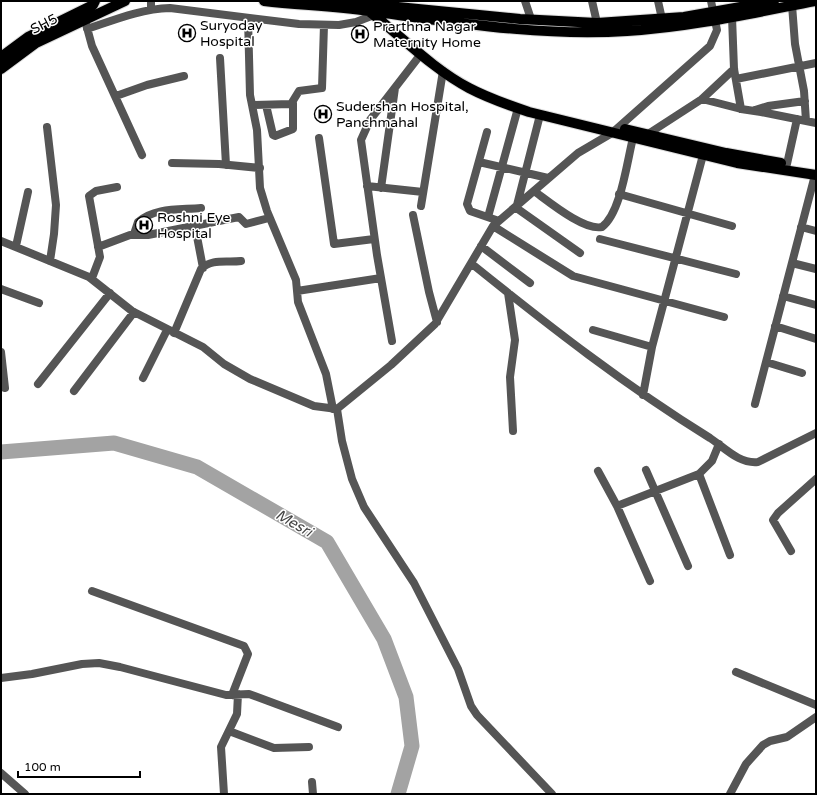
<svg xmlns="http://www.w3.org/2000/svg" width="817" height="795" viewBox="0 0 817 795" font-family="'Varela Round',sans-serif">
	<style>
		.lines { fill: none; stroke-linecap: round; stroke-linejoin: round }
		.river { stroke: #a3a3a3; stroke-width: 15 }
		.primary-casing { stroke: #dbdbdb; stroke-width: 12 }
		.street { stroke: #555; stroke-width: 8 }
		.primary { stroke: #000; stroke-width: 10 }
		.labels { text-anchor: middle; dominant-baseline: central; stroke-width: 3; stroke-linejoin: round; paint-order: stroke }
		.street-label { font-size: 14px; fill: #000; stroke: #fff }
		.poi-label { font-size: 14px; fill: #000; stroke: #fff; text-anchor: start }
		.water-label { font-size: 15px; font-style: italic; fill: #444; stroke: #fff }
	</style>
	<rect width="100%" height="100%" fill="#fff"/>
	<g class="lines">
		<path class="river" d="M1 452 114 443 197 467 327 542 384 639 406 697 412 746 398 794"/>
		<g class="primary-casing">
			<path id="primary" d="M264 1C299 5 334 6 369 11 452 22 544 37 627 31 691 27 753 13 815 1
				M337 1 520 19 597 23 684 17 774 1
				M370 12C402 37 433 69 469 88 488 98 508 105 529 112L737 163 816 175
				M1 57 28 37 93 5 95 1
				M1 69 36 43 125 1
				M625 129 726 153 781 163"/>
		</g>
		<path class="street" d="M525 1 531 19
			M592 1 597 23
			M658 1 662 19
			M792 5 795 44 804 91 806 121
			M151 9V1
			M732 17 734 69 741 109
			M248 18 250 95 257 130 260 188 267 211 296 280 298 302 326 374 333 409
			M86 24 92 46 142 155
			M87 29C114 20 140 9 170 8L299 24 339 25 356 22 374 15
			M220 58 226 165
			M736 79 816 63
			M116 96 147 85 184 76
			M702 99 741 109 761 112 816 123
			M252 105 291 104 299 91 322 88 324 25
			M266 105 273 135 275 136 293 129V103
			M755 110 768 106 805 101
			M47 127 56 205 54 234 50 261
			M487 132 467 204 470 211 499 221
			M648 134 702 99 734 69
			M319 138 334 244 374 239
			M479 162 548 178
			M172 163 219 164 260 168
			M787 164 797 119
			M367 186 423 192
			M381 188 395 88
			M534 191C548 201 584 231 602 227 621 213 627 161 633 138
			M619 194 732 226
			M517 205 540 115
			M421 206 443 71
			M515 207 580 253
			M413 215 429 292 437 322
			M488 217 518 108
			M195 226 203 268
			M493 226 573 276 724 317
			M801 227 816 231
			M134 234 138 222C155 207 180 210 201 208
			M600 239 736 274
			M1 241 89 277 132 311 203 347 224 364 250 379 314 406 337 409 391 365 435 324 493 226 578 153 612 133 710 46 717 30 711 1
			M16 246 28 192
			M481 246 530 283
			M98 247 130 235H148L239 217 246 224 269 218
			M792 263 816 269
			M472 264C549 326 626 386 710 438 725 448 739 464 758 462L816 433
			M92 278 100 257 89 196 96 191 117 187
			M1 289 39 303
			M297 291 381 278
			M508 293 515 340 510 377 513 431
			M783 296 816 305
			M775 326 816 339
			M593 330 652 347
			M174 333 201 269C212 258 227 263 241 261
			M392 341 377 255 361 140 370 120 421 54
			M1 352 5 388
			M766 362 802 373
			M143 378 167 330
			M38 384 110 293
			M74 391 134 312
			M643 395 652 347 703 155
			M755 404 815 175
			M337 409 342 441 352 479 364 507 414 583 458 669 471 706 477 715 552 794
			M646 470 688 566
			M598 471 617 506 650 581
			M699 474 730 555
			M617 506 699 474 712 461 719 444
			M791 551 773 520 778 513 816 479
			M92 591 244 646 248 654 232 695
			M736 672 816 705
			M1 678 32 674 82 664 99 663 120 667 226 695 249 694 338 727
			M229 731 274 748 309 747
			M1 773 25 794
			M312 782 313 794
			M224 794 221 747 237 714 238 694
			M730 794 746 764 763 745 770 741 787 737 816 717"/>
		<use href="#primary" class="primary"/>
	</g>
	<defs>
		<g id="hospital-ring" transform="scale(0.9)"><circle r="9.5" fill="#fff" stroke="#000" stroke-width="1.5"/><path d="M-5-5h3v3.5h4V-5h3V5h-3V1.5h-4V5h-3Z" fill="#000"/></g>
	</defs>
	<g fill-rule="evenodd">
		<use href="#hospital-ring" x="187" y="33"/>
		<use href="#hospital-ring" x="360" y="34"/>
		<use href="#hospital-ring" x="323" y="114"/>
		<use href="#hospital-ring" x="144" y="225"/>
	</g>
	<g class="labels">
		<g class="street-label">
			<text transform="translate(44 24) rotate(-27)">SH5</text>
		</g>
		<g class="poi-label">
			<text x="200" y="25">Suryoday<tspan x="200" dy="16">Hospital</tspan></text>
			<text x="373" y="26">Prarthna Nagar<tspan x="373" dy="16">Maternity Home</tspan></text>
			<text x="336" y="106">Sudershan Hospital,<tspan x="336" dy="16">Panchmahal</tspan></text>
			<text x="157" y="217">Roshni Eye<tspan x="157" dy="16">Hospital</tspan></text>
		</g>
		<g class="water-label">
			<text transform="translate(294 523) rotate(30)">Mesri</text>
		</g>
	</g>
	<rect width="817" height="795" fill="none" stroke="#000000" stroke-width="4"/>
	<path d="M18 771v6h122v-6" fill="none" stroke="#000000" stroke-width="2"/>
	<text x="24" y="771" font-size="12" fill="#000000" stroke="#ffffff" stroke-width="3" paint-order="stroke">100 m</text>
</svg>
